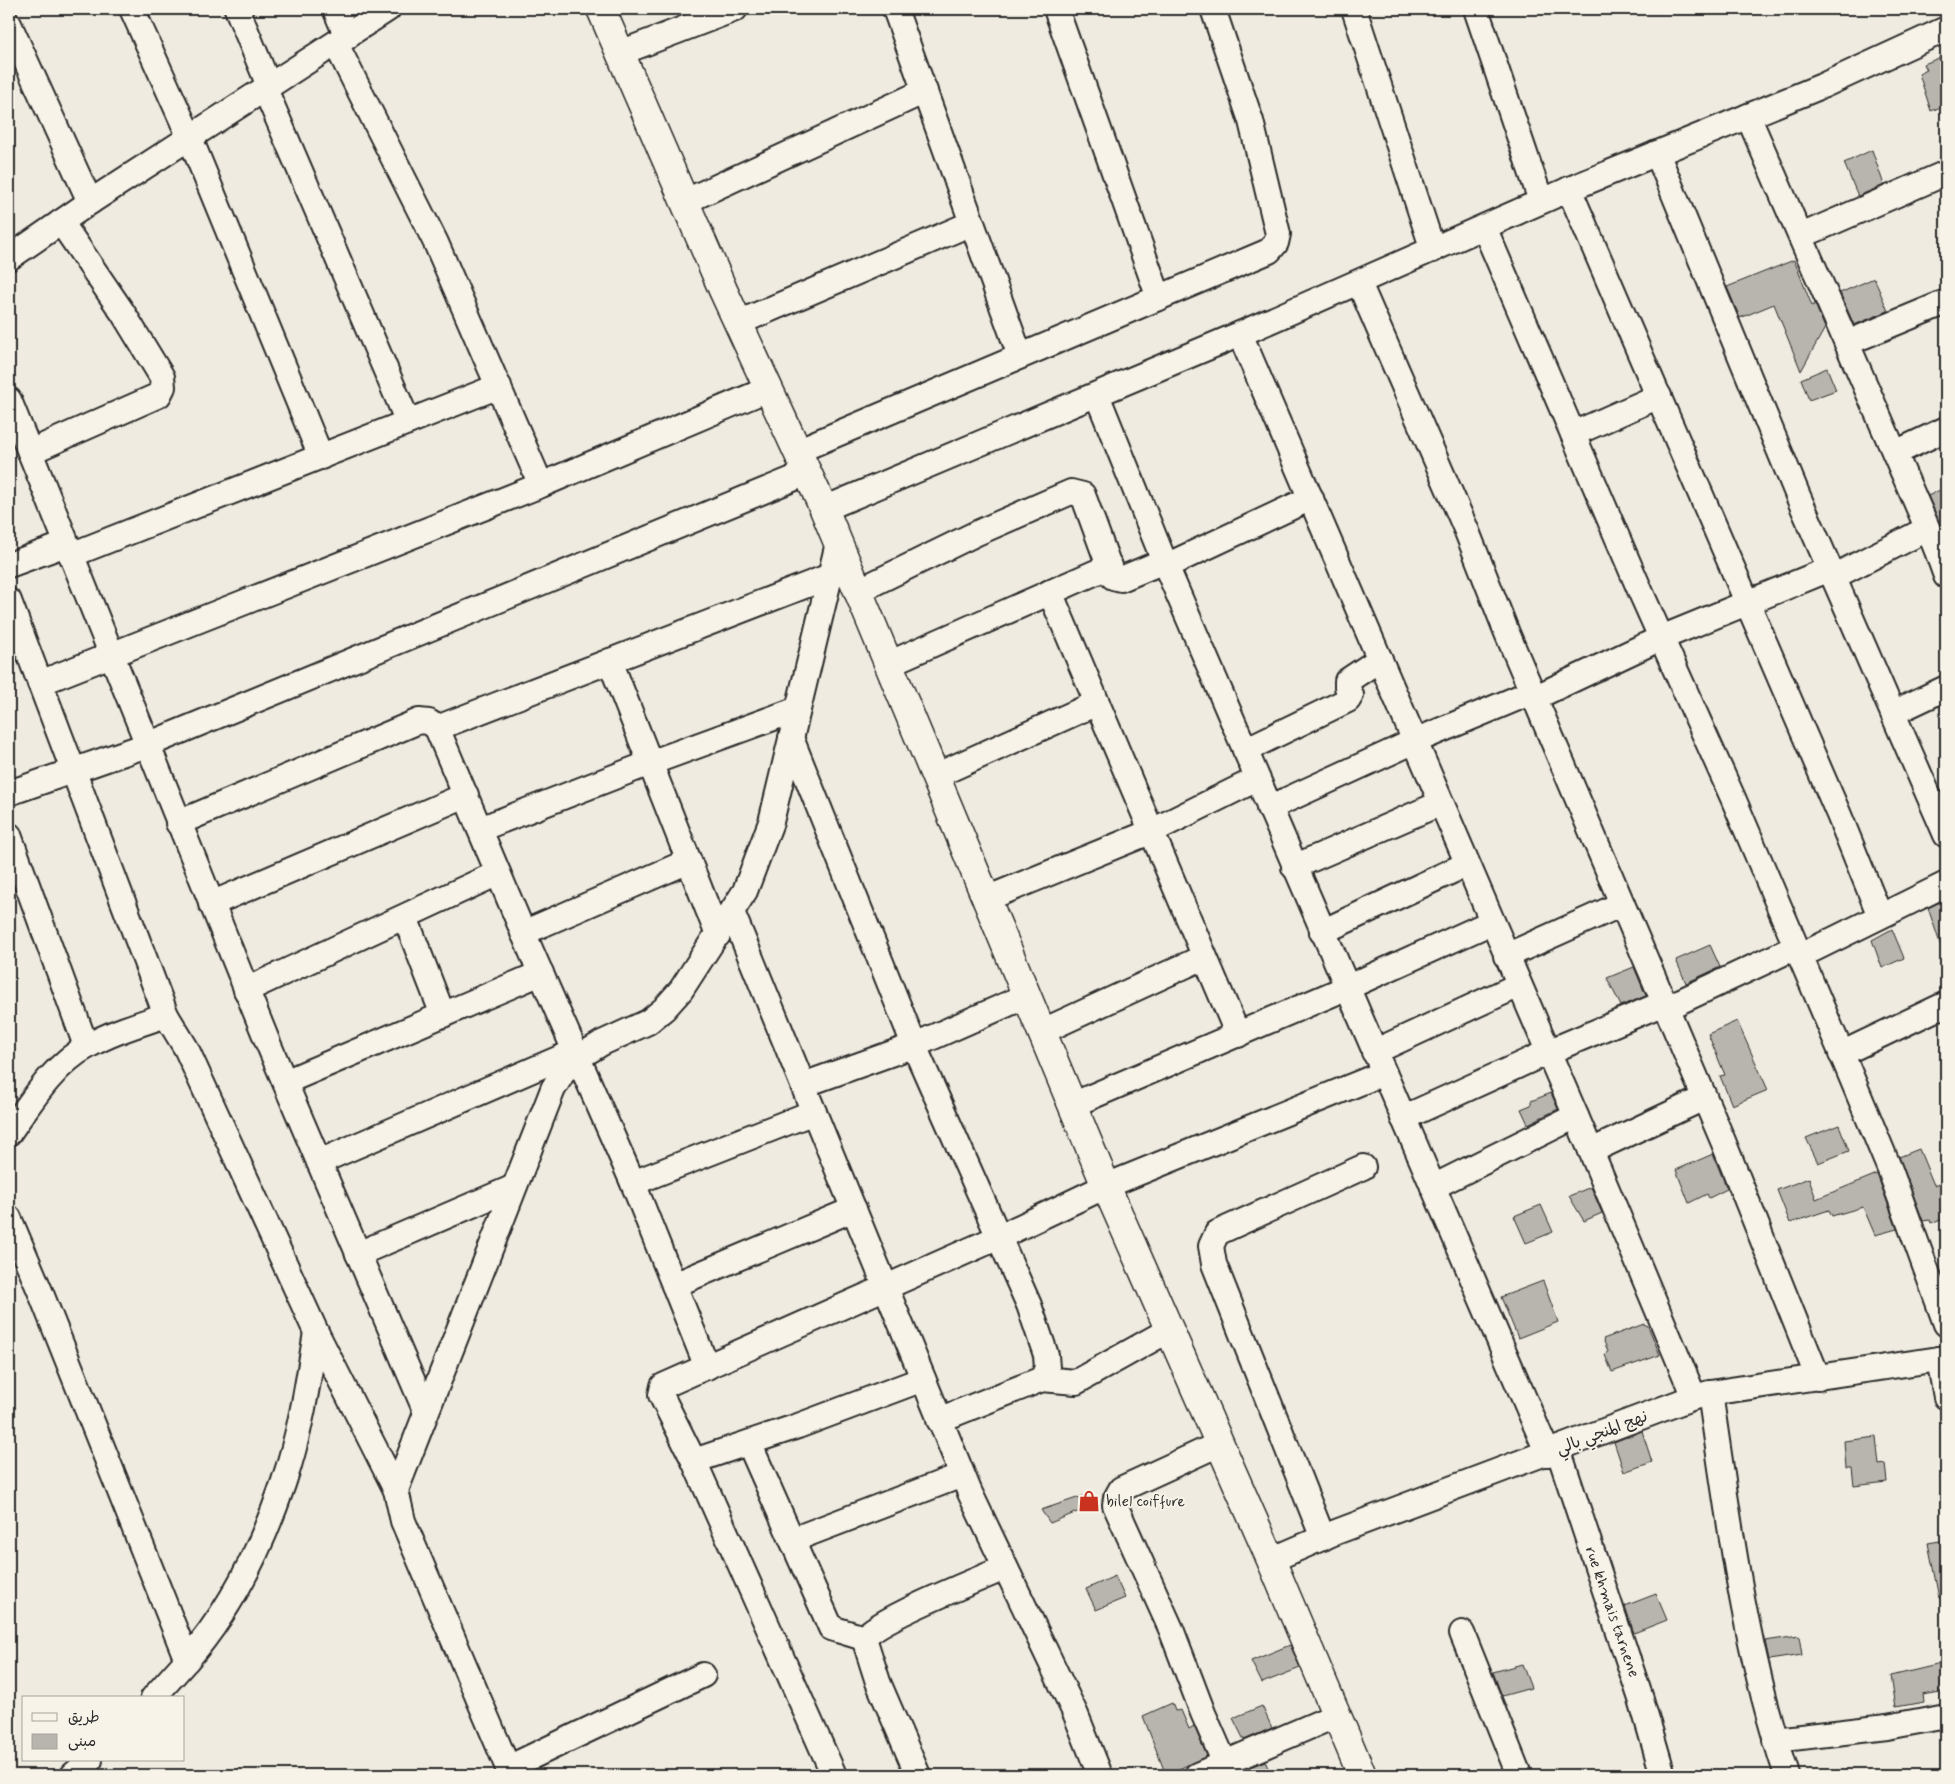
<svg xmlns="http://www.w3.org/2000/svg" width="1955" height="1784" viewBox="0 0 1955 1784" font-family="Mynerve,'Playpen Sans Arabic',sans-serif">
	<style>
		.building { fill: #b8b5ae; stroke: #2b2b2b }
		.lines { fill: none; stroke-linecap: round; stroke-linejoin: round }
		.street-casing { stroke: #2b2b2b; stroke-width: 28 }
		.secondary-casing { stroke: #2b2b2b; stroke-width: 31 }
		.street { stroke: #f7f3e8; stroke-width: 24 }
		.secondary { stroke: #f7f3e8; stroke-width: 28 }
		.labels { text-anchor: middle; dominant-baseline: central; stroke-width: 4; stroke-linejoin: round; paint-order: stroke }
		.street-label { font-size: 16px; fill: #2b2b2b; stroke: #f7f3e8 }
		.poi-label { font-size: 16px; fill: #2b2b2b; stroke: #f7f3e8; text-anchor: start }
	</style>
	<rect width="100%" height="100%" fill="#efebe0"/>
	<filter id="ink" filterUnits="userSpaceOnUse"><feTurbulence type="fractalNoise" baseFrequency=".02" numOctaves="2"/><feDisplacementMap in="SourceGraphic" scale="10" xChannelSelector="R" yChannelSelector="G"/><feConvolveMatrix kernelMatrix="1 2 1 2 8 2 1 2 1" color-interpolation-filters="sRGB"/></filter>
	<g filter="url(#ink)">
		<g class="building">
			<polygon points="1946,55 1946,105 1931,111 1919,74 1927,70 1924,64"/>
			<polygon points="1872,150 1884,185 1858,196 1844,163"/>
			<polygon points="1794,260 1812,306 1815,304 1825,328 1801,371 1774,304 1740,318 1727,287"/>
			<polygon points="1874,278 1888,311 1854,325 1840,293"/>
			<polygon points="1827,368 1836,390 1809,400 1801,379"/>
			<polygon points="1946,487 1946,529 1943,530 1928,496"/>
			<polygon points="1946,899 1946,954 1944,955 1928,908"/>
			<polygon points="1892,929 1904,958 1882,968 1872,940"/>
			<polygon points="1710,945 1720,967 1686,983 1676,960"/>
			<polygon points="1634,967 1646,996 1621,1006 1607,978"/>
			<polygon points="1737,1021 1768,1090 1732,1105 1720,1076 1725,1075 1708,1034"/>
			<polygon points="1551,1093 1558,1109 1528,1124 1521,1109 1531,1105 1531,1101"/>
			<polygon points="1839,1125 1849,1151 1818,1163 1806,1138"/>
			<polygon points="1919,1149 1934,1185 1946,1180 1946,1217 1931,1223 1930,1220 1923,1221 1899,1157"/>
			<polygon points="1713,1154 1727,1189 1709,1198 1707,1194 1689,1203 1676,1170"/>
			<polygon points="1877,1174 1897,1229 1875,1235 1863,1207 1832,1216 1829,1210 1790,1223 1777,1190 1809,1178 1816,1199"/>
			<polygon points="1591,1187 1602,1213 1584,1221 1569,1196"/>
			<polygon points="1541,1205 1553,1232 1526,1243 1514,1216"/>
			<polygon points="1543,1281 1558,1322 1518,1338 1501,1297"/>
			<polygon points="1644,1324 1648,1326 1660,1355 1612,1372 1605,1355 1608,1351 1603,1339"/>
			<polygon points="1642,1431 1652,1462 1624,1472 1614,1442"/>
			<polygon points="1876,1437 1879,1465 1885,1464 1887,1482 1854,1486 1852,1468 1846,1468 1844,1441"/>
			<polygon points="1086,1495 1090,1507 1050,1523 1041,1510"/>
			<polygon points="1946,1540 1946,1597 1939,1598 1928,1543"/>
			<polygon points="1115,1576 1125,1598 1096,1610 1086,1589"/>
			<polygon points="1656,1594 1667,1620 1634,1633 1625,1606"/>
			<polygon points="1799,1636 1802,1655 1769,1660 1765,1641"/>
			<polygon points="1290,1645 1300,1668 1262,1683 1251,1661"/>
			<polygon points="1945,1663 1946,1691 1923,1695 1924,1702 1896,1707 1891,1676"/>
			<polygon points="1522,1664 1531,1688 1502,1696 1493,1672"/>
			<polygon points="1172,1703 1175,1711 1181,1710 1189,1729 1194,1726 1207,1756 1166,1775 1143,1716"/>
			<polygon points="1262,1706 1272,1728 1244,1740 1233,1718"/>
			<polygon points="1265,1761 1271,1775 1244,1775 1243,1770"/>
		</g>
		<g class="lines">
			<g class="street-casing">
				<g id="street">
					<polyline points="132,9 190,138 321,457"/>
					<polyline points="237,9 269,86"/>
					<polyline points="335,9 347,37"/>
					<polyline points="895,9 1020,356"/>
					<polyline points="1056,9 1159,298"/>
					<polyline points="1354,9 1433,250"/>
					<polyline points="1476,9 1541,201"/>
					<polyline points="9,24 90,202"/>
					<polyline points="336,44 436,243 541,485"/>
					<polyline points="620,53 735,9"/>
					<polyline points="265,89 408,422"/>
					<polyline points="1748,116 1936,548"/>
					<polyline points="1657,153 1798,496 1946,835"/>
					<polyline points="1569,189 1839,815 1880,916"/>
					<polyline points="684,202 925,91"/>
					<polyline points="1484,227 1642,595 1733,798 1846,1064 1890,1170 1946,1324"/>
					<polyline points="1801,236 1946,173"/>
					<polyline points="9,258 90,202 388,9"/>
					<polyline points="1359,283 1466,529 1507,633 1723,1141 1818,1378"/>
					<polyline points="738,323 972,223"/>
					<polyline points="1240,334 1591,1151 1694,1397"/>
					<polyline points="1847,343 1946,302"/>
					<polyline points="1097,395 1164,561 1548,1454"/>
					<polyline points="9,400 268,1043 426,1412"/>
					<polyline points="1573,434 1659,396"/>
					<polyline points="797,451 1269,251 1276,243 1278,234 1251,121 1213,9"/>
					<polyline points="30,452 159,395 163,387 162,377 123,313 61,222"/>
					<polyline points="1895,453 1946,429"/>
					<polyline points="824,509 1240,334 1572,188 1822,86 1946,29"/>
					<polyline points="1946,543 1936,548 1946,576"/>
					<polyline points="71,555 499,386"/>
					<polyline points="9,565 66,544"/>
					<polyline points="1166,566 1311,498"/>
					<polyline points="1833,577 1927,529"/>
					<polyline points="858,591 977,533 1071,492 1083,495 1113,577 1121,579 1164,561"/>
					<polyline points="1050,592 1238,1035"/>
					<polyline points="9,601 166,1015"/>
					<polyline points="610,661 718,935"/>
					<polyline points="888,664 1110,566"/>
					<polyline points="40,683 541,485 768,389"/>
					<polyline points="1534,698 1661,638 1830,569"/>
					<polyline points="1893,713 1946,688"/>
					<polyline points="437,728 830,576"/>
					<polyline points="791,738 919,1057 1029,1305 1046,1355 1047,1368 1042,1379 939,1420"/>
					<polyline points="1245,750 1348,700 1351,695 1347,687 1347,681 1380,659"/>
					<polyline points="935,776 1097,703"/>
					<polyline points="9,793 147,745 807,473"/>
					<polyline points="1269,808 1415,741 1532,692"/>
					<polyline points="178,823 419,721 429,722 437,728 531,951 633,1183 707,1367"/>
					<polyline points="480,829 650,763 798,709"/>
					<polyline points="9,835 86,1046"/>
					<polyline points="1294,867 1441,803"/>
					<polyline points="986,899 1150,832 1257,779"/>
					<polyline points="211,904 466,795"/>
					<polyline points="732,912 970,1493 1076,1715 1100,1775"/>
					<polyline points="405,917 443,1015"/>
					<polyline points="1322,932 1467,864"/>
					<polyline points="523,933 689,861"/>
					<polyline points="1506,956 1622,904"/>
					<polyline points="1800,956 1946,884"/>
					<polyline points="246,990 498,873"/>
					<polyline points="1666,1008 1796,947"/>
					<polyline points="1041,1032 1204,957"/>
					<polyline points="1374,1052 1519,985"/>
					<polyline points="1841,1054 1946,1004"/>
					<polyline points="285,1082 541,973"/>
					<polyline points="803,1085 915,1045 1026,996"/>
					<polyline points="1072,1105 1346,988 1492,922"/>
					<polyline points="1403,1118 1548,1052 1664,1003"/>
					<path d="M9,1133C30,1103 54,1064 88,1046C112,1032 140,1024 166,1015L186,1048L316,1332L396,1490"/>
					<polyline points="1591,1151 1704,1098"/>
					<polyline points="319,1162 576,1051"/>
					<polyline points="633,1183 814,1112"/>
					<polyline points="1433,1187 1576,1116"/>
					<path d="M9,1218L40,1291L187,1660C230,1611 262,1546 283,1484C300,1435 308,1383 316,1332"/>
					<polyline points="358,1254 514,1187"/>
					<polyline points="674,1285 854,1209"/>
					<polyline points="1939,1359 1946,1397"/>
					<polyline points="1042,1379 1076,1382 1169,1330"/>
					<path d="M1710,1393C1729,1521 1745,1652 1787,1775"/>
					<polyline points="749,1443 831,1628 864,1638"/>
					<polyline points="1219,1444 1121,1489 1116,1498 1115,1505 1171,1629 1203,1713 1230,1775"/>
					<polyline points="1558,1449 1641,1699 1663,1775"/>
					<polyline points="694,1461 798,1426 923,1379"/>
					<polyline points="1323,1538 1214,1264 1211,1246 1217,1233 1363,1167"/>
					<polyline points="792,1540 962,1475"/>
					<polyline points="1271,1560 1336,1532 1694,1397 1710,1393 1946,1358"/>
					<polyline points="1462,1633 1519,1775"/>
					<polyline points="153,1698 187,1660"/>
					<polyline points="1775,1740 1887,1727 1946,1716"/>
					<polyline points="508,1768 703,1675"/>
					<polyline points="73,1775 90,1760"/>
					<polyline points="511,1775 403,1521 396,1490 553,1089 565,1069 579,1057 602,1043 648,1022 664,1009 681,990 745,891 771,822 838,543"/>
					<polyline points="834,1775 694,1461 661,1395 663,1386 999,1237 1106,1186 1384,1073"/>
					<path d="M918,1775L878,1682L864,1638C876,1620 979,1579 1005,1568"/>
					<polyline points="1197,1775 1337,1715"/>
				</g>
			</g>
			<g class="secondary-casing">
				<polyline id="secondary" points="601,9 723,290 824,509 1106,1186 1271,1560 1362,1775"/>
			</g>
			<use href="#street" class="street"/>
			<use href="#secondary" class="secondary"/>
		</g>
	</g>
	<defs>
		<g id="shop-bare" transform="scale(1.725)"><path d="M-5-2.5h2.3a2.7 3.5 0 0 1 5.4 0H5L5.5 6h-11ZM-1.5-2.5h3a1.5 2.3 0 0 0-3 0Z" fill="#c8321e" stroke="#f7f3e8" stroke-width="2.5" paint-order="stroke"/></g>
	</defs>
	<g fill-rule="evenodd">
		<use href="#shop-bare" x="1089" y="1501"/>
	</g>
	<g class="labels">
		<g class="street-label">
			<text transform="translate(1602 1433) rotate(-21)">نهج المنجي بالي</text>
			<text transform="translate(1612 1612) rotate(71)">rue khmais tarnene</text>
		</g>
		<g class="poi-label">
			<text x="1106" y="1501">bilel coiffure</text>
		</g>
	</g>
	<rect width="1955" height="1784" fill="none" stroke="#f7f3e8" stroke-width="30"/>
	<rect x="15" y="15" width="1925" height="1754" fill="none" stroke="#2b2b2b" stroke-width="2" filter="url(#ink)"/>
	<rect x="22" y="1696" width="162" height="65" fill="#f7f3e8" stroke="#a5a39c"/>
	<rect x="32" y="1713" width="25" height="8" fill="#f7f3e8" stroke="#a5a39c"/>
	<text x="68" y="1722" font-size="15" fill="#2b2b2b">طريق</text>
	<rect x="32" y="1734" width="25" height="15" fill="#b8b5ae" stroke="#a5a39c"/>
	<text x="68" y="1746" font-size="15" fill="#2b2b2b">مبنى</text>
</svg>
